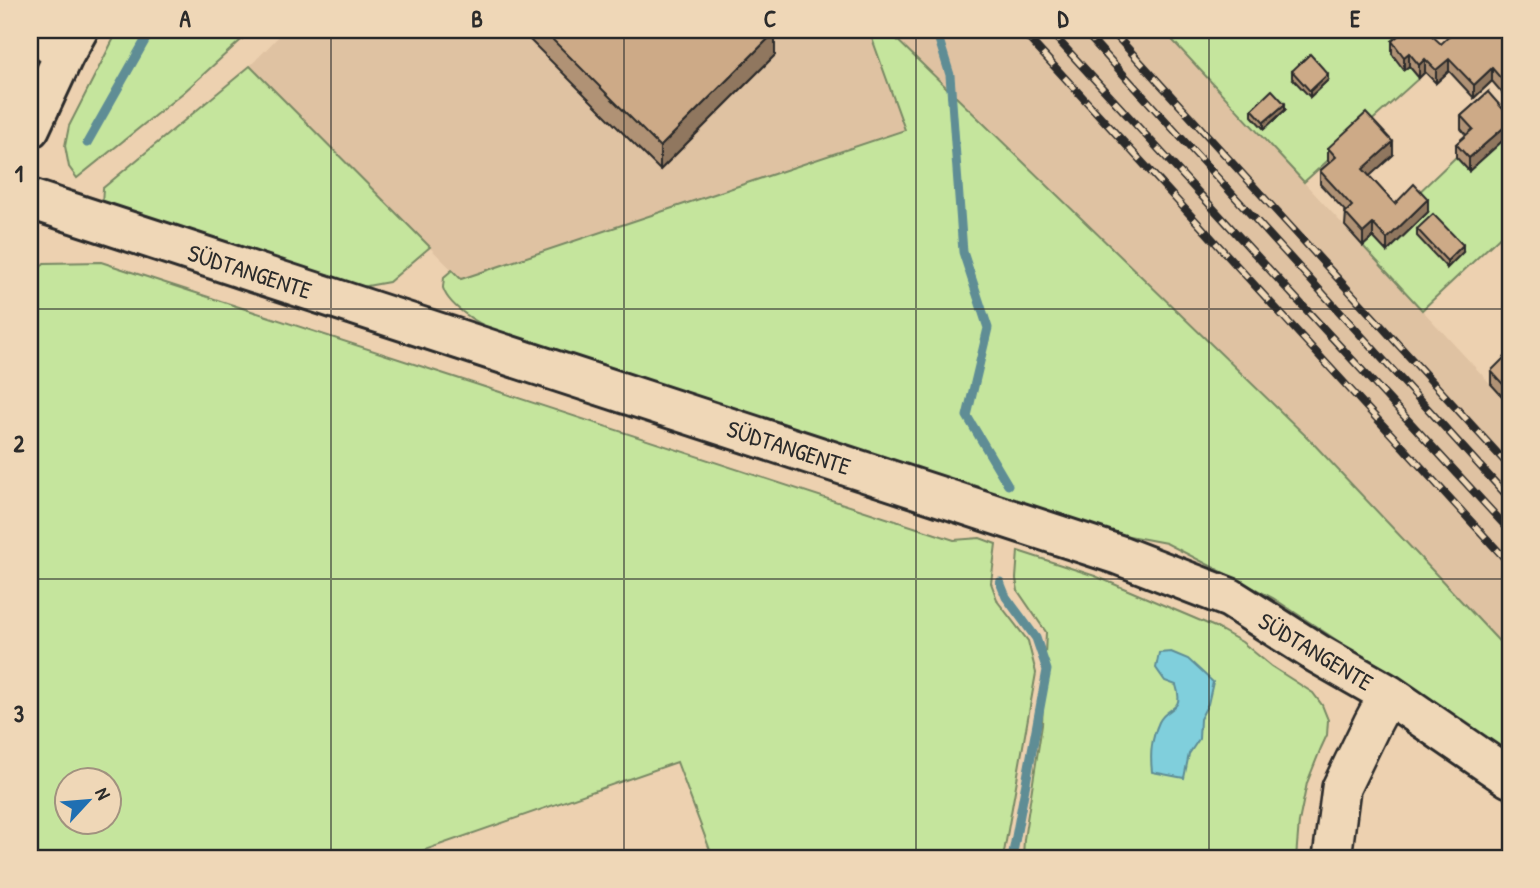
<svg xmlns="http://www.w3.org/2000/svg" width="1540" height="888" viewBox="0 0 1540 888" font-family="'Patrick Hand',sans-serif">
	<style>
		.built { fill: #dfc2a2 }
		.green { fill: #c5e59d; stroke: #788864; stroke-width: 2; fill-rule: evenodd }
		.water { fill: #80cfdc; stroke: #5e8d95; stroke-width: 2 }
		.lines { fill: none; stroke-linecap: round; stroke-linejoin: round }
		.stream { stroke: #5e8d95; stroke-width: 9 }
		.minor-casing { stroke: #2b2b2b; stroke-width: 42 }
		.tertiary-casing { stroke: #2b2b2b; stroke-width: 44 }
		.minor { stroke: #efd7b7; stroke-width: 37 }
		.tertiary { stroke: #efd7b7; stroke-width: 38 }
		.rail-casing { stroke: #2b2b2b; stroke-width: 8 }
		.rail { stroke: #efd7b7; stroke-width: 5; stroke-dasharray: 16; stroke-linecap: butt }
		.wall { fill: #b09274; stroke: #2b2b2b; stroke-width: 2 }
		.shaded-wall { fill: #90775e; stroke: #2b2b2b; stroke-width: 2 }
		.building { fill: #cdaa87; stroke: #2b2b2b; stroke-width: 2 }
		.grid { fill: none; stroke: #2b2b2b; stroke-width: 2; stroke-opacity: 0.55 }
		.labels { text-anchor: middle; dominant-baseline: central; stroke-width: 7; stroke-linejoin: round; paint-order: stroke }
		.street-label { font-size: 24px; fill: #2b2b2b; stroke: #efd7b7 }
		.neatline { fill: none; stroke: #2b2b2b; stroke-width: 2.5 }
		.grid-label { font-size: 23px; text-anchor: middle; font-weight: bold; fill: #2b2b2b }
	</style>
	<rect width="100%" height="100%" fill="#edd1b0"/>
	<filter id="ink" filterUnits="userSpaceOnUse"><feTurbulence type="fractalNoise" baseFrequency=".0143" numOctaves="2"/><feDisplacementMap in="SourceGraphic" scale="14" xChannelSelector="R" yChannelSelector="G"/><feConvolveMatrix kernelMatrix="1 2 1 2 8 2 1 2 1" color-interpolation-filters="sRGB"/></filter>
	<g filter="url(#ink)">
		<g class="built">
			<polygon points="285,30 869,30 905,129 461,279 250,66"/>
			<polygon points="887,30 1163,30 1510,405 1510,653 1310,440"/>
		</g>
		<g class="green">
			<polygon points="118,30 252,30 184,92 77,178 69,167 65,146 69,126"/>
			<path d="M869,30H887L1310,440L1510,653V761L1341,643L1273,598L1166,543L1087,528L524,346C501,334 451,314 443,288C443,286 444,279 444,277L452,270L461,279L905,130Z"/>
			<polygon points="1163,30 1412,30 1392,54 1404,69 1409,66 1419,78 1304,182"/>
			<polygon points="250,66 430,247 389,282 356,288 102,205 103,188"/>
			<polygon points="1508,136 1510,138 1510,227 1422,310 1363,246 1373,237 1388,252 1414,197 1456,157 1469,171"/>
			<path d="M101,262L954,540L980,538L996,544L991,583L998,602L1028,641L1036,673L1003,858H713L677,762L402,858H30V281L44,263ZM66,780H108V822H66Z"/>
			<polygon points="1018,551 1095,576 1215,627 1242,642 1271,666 1313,693 1322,705 1328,720 1327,735 1321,748 1307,783 1299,822 1296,858 1023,858 1024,839 1042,725 1046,632 1018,591 1016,579"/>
		</g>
		<path class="water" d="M1171,652L1188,659L1213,682L1208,704L1200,719L1199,739L1189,754L1184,778L1152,772C1150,754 1151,740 1159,722C1167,705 1185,713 1176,685L1165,681L1156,668L1159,653Z"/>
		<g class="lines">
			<g class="stream">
				<polyline points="936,30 950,75 963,252 988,328 967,416 1008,485"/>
				<polyline points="87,143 151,30"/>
				<polyline points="1000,582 1006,597 1036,638 1047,670 1012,858"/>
			</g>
			<g class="minor-casing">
				<g id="minor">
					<polyline points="31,30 64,55"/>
					<polyline points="1332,858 1341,788 1372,724 1388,694"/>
				</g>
			</g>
			<g class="tertiary-casing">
				<g id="tertiary">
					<polyline points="30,128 64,55 78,30"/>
					<polyline points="30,199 1119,555 1230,598 1318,654 1388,694 1510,778"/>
				</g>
			</g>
			<use href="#minor" class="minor"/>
			<use href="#tertiary" class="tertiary"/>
			<g class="rail-casing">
				<g id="rail">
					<polyline points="1021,30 1510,564"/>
					<polyline points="1049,30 1510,531"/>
					<polyline points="1083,30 1510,499"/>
					<polyline points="1111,30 1510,467"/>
				</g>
			</g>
			<use href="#rail" class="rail"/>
		</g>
		<g class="wall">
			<polygon points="520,30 773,30 775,55 660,170"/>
			<polygon points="1426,35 1441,44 1510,35 1510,102 1492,81 1474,98 1449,71 1436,83 1425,72 1419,78 1409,66 1404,70 1392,54 1392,41"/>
			<polygon points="1292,71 1328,80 1310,97 1292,78"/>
			<polygon points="1488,92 1469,171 1456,157 1456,144 1466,135 1461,129 1461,116"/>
			<polygon points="1252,109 1285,110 1264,129 1252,116"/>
			<polygon points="1328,148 1393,155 1369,176 1395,204 1428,212 1387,252 1373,237 1363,246 1345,226 1346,212 1320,184 1320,171 1330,162 1328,161"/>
			<polygon points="1417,229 1463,252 1447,268 1417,236"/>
			<polygon points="1510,358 1510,405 1491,384 1491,371"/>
		</g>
		<g class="shaded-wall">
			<polygon points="775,32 775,55 660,170 660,147"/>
			<polygon points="1409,53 1409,66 1404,70 1404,57"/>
			<polygon points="1425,59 1425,72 1419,78 1419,65"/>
			<polygon points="1449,59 1449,71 1436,83 1436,70"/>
			<polygon points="1492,68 1492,81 1474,98 1474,85"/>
			<polygon points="1328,74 1328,80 1310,97 1310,91"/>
			<polygon points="1285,104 1285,110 1264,129 1264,122"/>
			<polygon points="1510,122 1510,134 1469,171 1469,158"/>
			<polygon points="1393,142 1393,155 1363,182 1363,169"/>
			<polygon points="1428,199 1428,212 1387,252 1387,239"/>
			<polygon points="1373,224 1373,237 1363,246 1363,233"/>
			<polygon points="1463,245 1463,252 1447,268 1447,261"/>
		</g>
		<g class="building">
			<polygon points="543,30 773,30 775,32 660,147"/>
			<polygon points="1405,30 1422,30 1426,35 1429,33 1441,44 1456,30 1505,30 1510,35 1510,89 1492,68 1474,85 1449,59 1436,70 1425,59 1419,65 1409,53 1404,57 1392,41"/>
			<polygon points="1310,54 1328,74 1310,91 1292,71"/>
			<polygon points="1272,90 1285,104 1264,122 1252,109"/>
			<polygon points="1488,92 1510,117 1510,122 1469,158 1456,144 1473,129 1461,116"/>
			<polygon points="1366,113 1393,142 1363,169 1395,204 1414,184 1428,199 1387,239 1373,224 1363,233 1345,213 1352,206 1320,171 1336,157 1328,148"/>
			<polygon points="1433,214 1463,245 1447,261 1417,229"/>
			<polygon points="1507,355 1510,358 1510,392 1491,371"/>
		</g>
	</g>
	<path class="grid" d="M331,30V858M624,30V858M916,30V858M1209,30V858M30,309H1510M30,579H1510"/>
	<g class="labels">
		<g class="street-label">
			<text transform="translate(250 271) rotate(18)">SÜDTANGENTE</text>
			<text transform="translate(789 447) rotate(18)">SÜDTANGENTE</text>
			<text transform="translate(1316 651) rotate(31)">SÜDTANGENTE</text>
		</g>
	</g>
	<rect width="1540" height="888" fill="none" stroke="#efd7b7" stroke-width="77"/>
	<g transform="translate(88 801) rotate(64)"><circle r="33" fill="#efd7b7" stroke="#a1927f" stroke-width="2"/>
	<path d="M0-5L12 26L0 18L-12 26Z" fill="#1f6fb2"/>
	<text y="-10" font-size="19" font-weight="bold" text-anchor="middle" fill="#2b2b2b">N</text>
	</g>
	<rect x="38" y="38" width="1464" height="812" class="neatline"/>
	<g class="grid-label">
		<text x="185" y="27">A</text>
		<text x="477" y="27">B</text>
		<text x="770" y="27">C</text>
		<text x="1063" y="27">D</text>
		<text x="1355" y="27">E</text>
		<text x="19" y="182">1</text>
		<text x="19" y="452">2</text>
		<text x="19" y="722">3</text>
	</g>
</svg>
